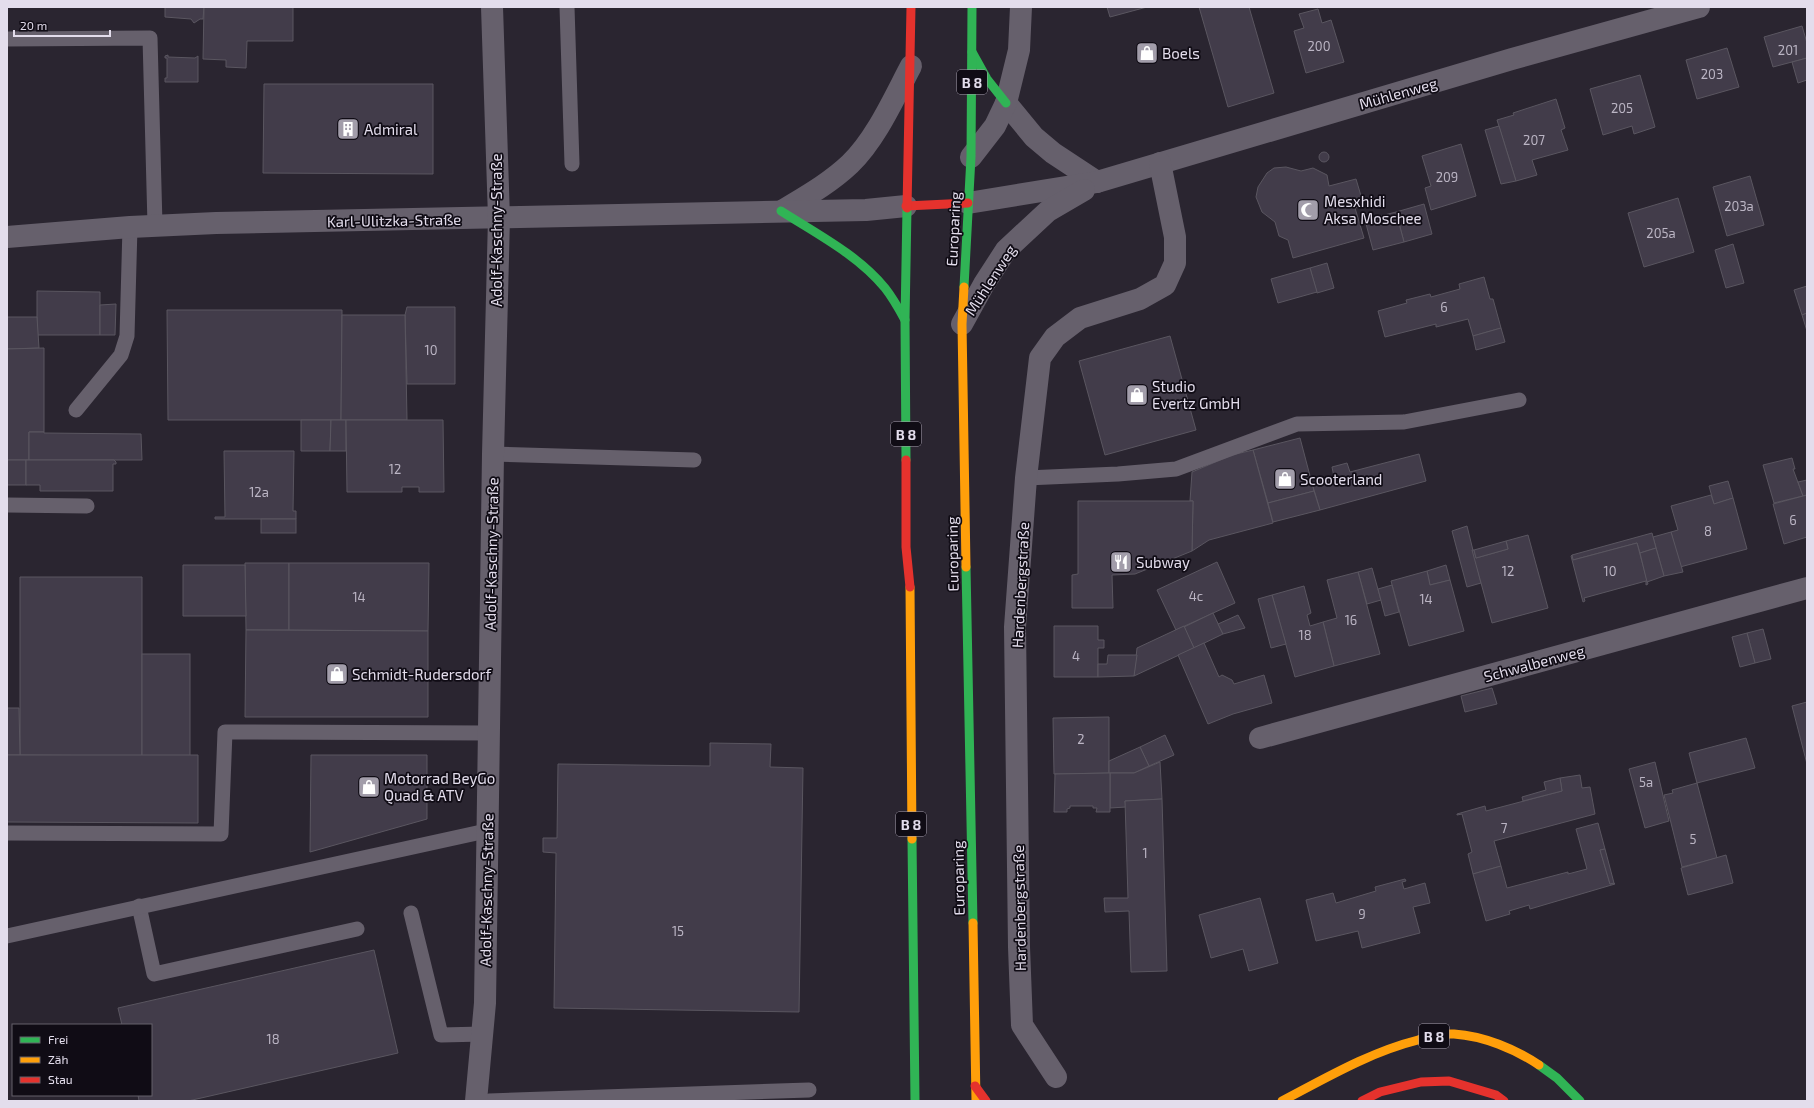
<svg xmlns="http://www.w3.org/2000/svg" width="1814" height="1108" viewBox="0 0 1814 1108" font-family="'Exo 2',sans-serif">
	<style>
		.building { fill: #423c4a; stroke: #5a5660 }
		.lines { fill: none; stroke-linecap: round; stroke-linejoin: round }
		.lane { stroke: #66606c; stroke-width: 15 }
		.street { stroke: #66606c; stroke-width: 22 }
		.fast { stroke: #30b455; stroke-width: 9 }
		.slow { stroke: #ff9f0a; stroke-width: 9 }
		.jam { stroke: #e5322d; stroke-width: 9 }
		.labels { text-anchor: middle; dominant-baseline: central; stroke-width: 3.5; stroke-linejoin: round; paint-order: stroke }
		.number-label { font-size: 13px; fill: #bbb5c4 }
		.shield { fill: #100c15; stroke: #a49eac; stroke-width: 1 }
		.shield-label { font-size: 14px; font-weight: bold; fill: #e3ddec }
		.poi-label { font-size: 15px; fill: #e3ddec; stroke: #100c15; text-anchor: start }
		.street-label { font-size: 15px; fill: #e3ddec; stroke: #100c15 }
	</style>
	<rect width="100%" height="100%" fill="#2a2530"/>
	<g class="building">
		<polygon points="158,7 204,7 203,19 200,19 194,23 191,19 165,17 165,7"/>
		<polygon points="204,7 293,7 293,41 247,41 246,68 226,67 226,60 203,59"/>
		<polygon points="1107,7 1147,7 1110,17"/>
		<polygon points="1199,7 1249,7 1274,93 1228,107"/>
		<polygon points="1318,9 1322,23 1331,20 1344,62 1306,73 1294,31 1304,28 1299,14"/>
		<polygon points="1802,26 1807,43 1807,58 1773,67 1764,37"/>
		<polygon points="1727,48 1739,87 1697,99 1686,60"/>
		<polygon points="168,55 168,57 195,58 198,56 198,82 165,82 165,78 167,78 167,58 165,58 165,56"/>
		<polygon points="1807,58 1807,80 1798,83 1792,62"/>
		<polygon points="1640,75 1655,127 1634,134 1632,126 1603,135 1590,89"/>
		<polygon points="264,84 433,84 433,174 263,173"/>
		<polygon points="1556,99 1565,128 1561,130 1568,150 1532,160 1537,175 1516,181 1497,120 1514,115 1513,113"/>
		<polygon points="1499,126 1516,181 1501,184 1485,130"/>
		<polygon points="1461,144 1476,196 1431,210 1425,188 1431,186 1422,156"/>
		<circle cx="1324" cy="157" r="5"/>
		<polygon points="1286,167 1301,171 1313,168 1327,175 1329,186 1356,179 1364,206 1355,208 1364,238 1293,258 1288,240 1279,236 1275,222 1262,212 1256,197 1258,187 1267,173 1274,168"/>
		<polygon points="1750,176 1764,225 1727,236 1713,187"/>
		<polygon points="1678,198 1694,252 1644,267 1628,213"/>
		<polygon points="1424,204 1432,234 1404,242 1396,212"/>
		<polygon points="1396,212 1404,242 1373,250 1365,220"/>
		<polygon points="1733,244 1744,283 1726,288 1715,250"/>
		<polygon points="1327,263 1334,288 1317,293 1310,268"/>
		<polygon points="1310,268 1317,292 1278,303 1271,279"/>
		<polygon points="1484,277 1490,299 1493,299 1501,328 1473,336 1468,319 1436,327 1436,324 1385,337 1378,311 1407,303 1406,300 1430,294 1431,297 1460,289 1459,284"/>
		<polygon points="1807,286 1807,313 1802,315 1794,290"/>
		<polygon points="37,291 100,292 100,335 37,335"/>
		<polygon points="116,304 115,335 100,335 100,305"/>
		<polygon points="407,307 455,307 455,384 407,384 405,315"/>
		<polygon points="167,310 342,310 341,420 168,420"/>
		<polygon points="1807,313 1807,331 1802,315"/>
		<polygon points="342,315 405,315 407,420 341,420"/>
		<polygon points="7,317 37,317 39,348 7,349"/>
		<polygon points="1501,328 1505,342 1476,350 1473,336"/>
		<polygon points="1170,336 1196,430 1105,455 1079,361"/>
		<polygon points="44,348 44,432 29,432 29,460 7,460 7,349"/>
		<polygon points="301,420 331,420 330,451 301,451"/>
		<polygon points="331,420 346,420 346,451 330,451"/>
		<polygon points="346,420 443,420 444,492 419,492 419,487 402,487 402,492 347,492"/>
		<polygon points="29,432 44,432 44,433 141,434 142,460 29,460"/>
		<polygon points="1300,438 1314,491 1268,503 1253,450"/>
		<polygon points="1253,450 1273,523 1209,540 1192,551 1193,501 1190,501 1192,472 1232,455"/>
		<polygon points="224,451 294,451 293,511 296,511 296,519 215,519 215,517 225,517"/>
		<polygon points="1419,454 1426,481 1320,510 1312,483 1334,477 1332,467 1347,463 1350,472"/>
		<polygon points="1792,458 1795,469 1793,469 1803,496 1774,503 1763,465"/>
		<rect x="7" y="460" width="19" height="25"/>
		<polygon points="26,460 114,460 116,462 116,464 113,464 113,491 40,491 40,485 26,485"/>
		<polygon points="1807,480 1807,495 1803,496 1798,482"/>
		<polygon points="1728,481 1733,498 1714,504 1709,486"/>
		<polygon points="1314,491 1320,510 1273,522 1268,503"/>
		<polygon points="1711,495 1714,504 1733,498 1747,549 1680,567 1671,532 1678,530 1671,506"/>
		<polygon points="1807,495 1807,537 1784,544 1773,504"/>
		<polygon points="1078,501 1193,501 1192,551 1135,574 1112,575 1113,608 1072,608 1072,575 1078,574"/>
		<rect x="261" y="519" width="35" height="14"/>
		<polygon points="1467,526 1481,583 1467,587 1452,531"/>
		<polygon points="1671,532 1683,572 1664,576 1653,537"/>
		<polygon points="1652,533 1656,548 1640,553 1637,543 1573,560 1572,555"/>
		<polygon points="1528,535 1548,608 1492,623 1472,550 1474,550 1476,558 1508,549 1506,541"/>
		<polygon points="1506,541 1508,549 1476,558 1474,550"/>
		<polygon points="1637,543 1648,584 1646,585 1646,581 1584,598 1585,601 1583,602 1571,556 1572,555 1573,560"/>
		<polygon points="1656,548 1664,576 1647,582 1640,553"/>
		<polygon points="1217,562 1235,603 1176,630 1157,590"/>
		<polygon points="245,563 289,563 289,630 246,630"/>
		<polygon points="289,563 429,563 428,631 289,630"/>
		<polygon points="183,565 245,565 246,616 183,616"/>
		<polygon points="1446,565 1450,580 1430,585 1427,571"/>
		<polygon points="1372,568 1381,600 1367,604 1358,572"/>
		<polygon points="1427,571 1430,585 1450,580 1464,631 1409,646 1391,581"/>
		<polygon points="1358,572 1380,654 1334,666 1323,622 1337,618 1327,580"/>
		<polygon points="20,577 142,577 142,756 20,755"/>
		<polygon points="1392,585 1399,612 1385,616 1378,589"/>
		<polygon points="1304,586 1311,613 1307,615 1310,626 1323,622 1334,666 1295,677 1272,595"/>
		<polygon points="1272,595 1286,644 1271,648 1258,599"/>
		<polygon points="1213,613 1223,634 1194,648 1184,627"/>
		<polygon points="1238,615 1245,628 1223,634 1218,624"/>
		<polygon points="1054,626 1098,626 1098,640 1104,640 1104,648 1098,648 1098,677 1054,677"/>
		<polygon points="1184,626 1194,648 1134,676 1137,648"/>
		<polygon points="1763,629 1771,659 1755,663 1747,633"/>
		<polygon points="246,630 428,631 428,717 245,717"/>
		<polygon points="1747,633 1755,663 1740,667 1732,637"/>
		<polygon points="1204,643 1219,677 1222,675 1232,680 1234,684 1264,675 1272,703 1233,714 1208,724 1178,655"/>
		<rect x="142" y="654" width="48" height="102"/>
		<polygon points="1108,655 1137,655 1134,676 1098,677 1098,664 1107,664"/>
		<polygon points="1492,688 1497,704 1465,712 1461,696"/>
		<polygon points="1807,702 1807,764 1792,706"/>
		<polygon points="7,708 19,708 20,755 7,755"/>
		<polygon points="1109,717 1109,773 1054,774 1053,718"/>
		<polygon points="1165,735 1174,755 1149,766 1140,747"/>
		<polygon points="1746,738 1755,768 1697,783 1689,753"/>
		<polygon points="710,743 771,744 770,767 803,768 799,1012 554,1008 556,853 543,852 543,838 557,838 558,764 710,766"/>
		<polygon points="1140,747 1149,766 1134,773 1109,773 1109,761"/>
		<polygon points="7,755 198,755 198,823 7,822"/>
		<polygon points="311,755 427,755 427,819 310,852"/>
		<polygon points="1160,762 1162,799 1125,801 1126,807 1110,808 1110,773 1134,773"/>
		<polygon points="1655,762 1669,821 1645,828 1629,769"/>
		<polygon points="1110,773 1110,812 1096,812 1097,808 1093,808 1093,806 1070,806 1070,808 1067,809 1067,812 1054,812 1055,774"/>
		<polygon points="1580,775 1582,788 1590,787 1595,814 1494,841 1501,866 1473,874 1468,854 1472,852 1462,814 1457,815 1457,814 1485,806 1486,811 1562,791 1560,778"/>
		<polygon points="1560,778 1562,791 1523,801 1522,797 1546,790 1544,782"/>
		<polygon points="1697,783 1717,858 1682,867 1664,795 1673,793 1672,790"/>
		<polygon points="1162,799 1167,971 1131,972 1129,911 1105,912 1104,898 1128,898 1125,801"/>
		<polygon points="1598,823 1605,849 1600,850 1610,884 1614,883 1615,884 1530,909 1529,905 1509,911 1510,914 1486,921 1473,874 1501,866 1507,888 1568,872 1568,874 1587,869 1576,829"/>
		<polygon points="1605,849 1614,883 1610,884 1600,850"/>
		<polygon points="1726,855 1733,883 1688,895 1681,868"/>
		<polygon points="1405,879 1406,881 1402,882 1404,889 1425,883 1430,903 1413,907 1420,933 1362,948 1358,931 1316,941 1306,900 1333,893 1336,903 1376,891 1375,887"/>
		<polygon points="1260,898 1278,963 1249,971 1243,949 1211,958 1199,915"/>
		<polygon points="374,950 398,1053 188,1101 139,1101 138,1095 151,1095 151,1025 122,1025 118,1008"/>
	</g>
	<g class="lines">
		<g class="lane">
			<polyline points="567,7 572,164"/>
			<polyline points="7,39 150,38 155,225"/>
			<polyline points="76,410 121,355 127,336 130,227"/>
			<polyline points="493,454 694,460"/>
			<polyline points="1026,478 1118,474 1176,469 1297,424 1404,422 1519,400"/>
			<polyline points="7,505 87,506"/>
			<polyline points="7,833 221,834 225,732 488,733"/>
			<polyline points="139,906 154,974 357,929"/>
			<polyline points="411,913 441,1035 483,1034"/>
			<polyline points="7,936 486,831"/>
			<polyline points="489,1101 809,1090"/>
		</g>
		<g class="street">
			<polyline points="1006,103 1034,137 1053,153 1097,182"/>
			<polyline points="971,157 995,126 1006,103 1019,50 1021,7"/>
			<polyline points="968,203 1097,182 1512,59 1699,7"/>
			<path d="M782,211C805,197 830,183 850,164C876,139 894,98 911,66"/>
			<polyline points="7,237 130,227 216,223 866,210 906,206"/>
			<polyline points="962,324 984,284 1006,250 1048,211 1084,190"/>
			<polyline points="1260,738 1807,588"/>
			<polyline points="1056,1077 1022,1025 1019,947 1015,627 1026,478 1040,358 1055,337 1080,318 1140,299 1165,285 1175,263 1175,237 1160,163"/>
			<polyline points="476,1101 485,1003 493,454 499,218 492,7"/>
		</g>
		<g class="fast">
			<polyline points="972,52 987,79 1006,103"/>
			<path d="M781,211C817,234 858,255 885,288C893,298 899,309 905,320"/>
			<polyline points="964,287 971,157 972,7"/>
			<polyline points="906,460 905,320 907,208"/>
			<polyline points="966,567 973,923"/>
			<polyline points="912,839 915,1101"/>
			<polyline points="1539,1065 1557,1078 1580,1101"/>
		</g>
		<g class="slow">
			<polyline points="964,287 962,324 966,567"/>
			<polyline points="910,587 912,839"/>
			<polyline points="973,923 976,1101"/>
			<path d="M1282,1101C1326,1078 1370,1052 1418,1040C1429,1037 1442,1033 1454,1034C1484,1036 1515,1049 1539,1065"/>
		</g>
		<g class="jam">
			<polyline points="906,206 968,203"/>
			<polyline points="907,208 911,7"/>
			<polyline points="906,460 906,547 910,587"/>
			<polyline points="975,1086 986,1101"/>
			<polyline points="1362,1101 1380,1092 1421,1082 1449,1081 1496,1095 1504,1101"/>
		</g>
	</g>
	<defs>
		<g id="shop-square" transform="scale(1.15)"><rect x="-9" y="-9" width="18" height="18" rx="4" fill="#a29daa" stroke="#100c15"/><path d="M-5-2.5h2.3a2.7 3.5 0 0 1 5.4 0H5L5.5 6h-11ZM-1.5-2.5h3a1.5 2.3 0 0 0-3 0Z" fill="#fff"/></g>
		<g id="building-square" transform="scale(1.15)"><rect x="-9" y="-9" width="18" height="18" rx="4" fill="#a29daa" stroke="#100c15"/><path d="M-4-6H4V6H1V3H-1V6H-4ZM-2.5-4.3h1.7v1.8h-1.7ZM.8-4.3h1.7v1.8H.8ZM-2.5-1h1.7V.8h-1.7ZM.8-1h1.7V.8H.8Z" fill="#fff"/></g>
		<g id="mosque-square" transform="scale(1.15)"><rect x="-9" y="-9" width="18" height="18" rx="4" fill="#a29daa" stroke="#100c15"/><path d="M3.5-4.9A6 6 0 1 0 3.5 4.9A5 5 0 1 1 3.5-4.9Z" fill="#fff"/></g>
		<g id="restaurant-square" transform="scale(1.15)"><rect x="-9" y="-9" width="18" height="18" rx="4" fill="#a29daa" stroke="#100c15"/><path d="M-5-6h1v4h1v-4h1v4h1v-4h1v5L-1.5 .5V6h-2V.5L-5-1ZM5-6V6H3V1.5H1.5Q1.5-4 5-6Z" fill="#fff"/></g>
	</defs>
	<g fill-rule="evenodd">
		<use href="#shop-square" x="1147" y="53"/>
		<use href="#building-square" x="348" y="129"/>
		<use href="#mosque-square" x="1308" y="210"/>
		<use href="#shop-square" x="1137" y="395"/>
		<use href="#shop-square" x="1285" y="479"/>
		<use href="#restaurant-square" x="1121" y="562"/>
		<use href="#shop-square" x="337" y="674"/>
		<use href="#shop-square" x="369" y="787"/>
	</g>
	<g class="labels">
		<g class="number-label">
			<text x="1319" y="46">200</text>
			<text x="1788" y="50">201</text>
			<text x="1712" y="74">203</text>
			<text x="1622" y="108">205</text>
			<text x="1534" y="140">207</text>
			<text x="1447" y="177">209</text>
			<text x="1739" y="206">203a</text>
			<text x="1661" y="233">205a</text>
			<text x="1444" y="307">6</text>
			<text x="431" y="350">10</text>
			<text x="395" y="469">12</text>
			<text x="259" y="492">12a</text>
			<text x="1793" y="520">6</text>
			<text x="1708" y="531">8</text>
			<text x="1508" y="571">12</text>
			<text x="1610" y="571">10</text>
			<text x="1196" y="596">4c</text>
			<text x="359" y="597">14</text>
			<text x="1426" y="599">14</text>
			<text x="1351" y="620">16</text>
			<text x="1305" y="635">18</text>
			<text x="1076" y="656">4</text>
			<text x="1081" y="739">2</text>
			<text x="1646" y="782">5a</text>
			<text x="1504" y="828">7</text>
			<text x="1693" y="839">5</text>
			<text x="1145" y="853">1</text>
			<text x="1362" y="914">9</text>
			<text x="678" y="931">15</text>
			<text x="273" y="1039">18</text>
		</g>
		<g class="shield">
			<rect x="957" y="70" width="30" height="24" rx="3"/>
			<rect x="891" y="422" width="30" height="24" rx="3"/>
			<rect x="896" y="812" width="30" height="24" rx="3"/>
			<rect x="1419" y="1024" width="30" height="24" rx="3"/>
		</g>
		<g class="shield-label">
			<text x="972" y="82">B 8</text>
			<text x="906" y="434">B 8</text>
			<text x="911" y="824">B 8</text>
			<text x="1434" y="1036">B 8</text>
		</g>
		<g class="poi-label">
			<text x="1162" y="53">Boels</text>
			<text x="364" y="129">Admiral</text>
			<text x="1324" y="201">Mesxhidi<tspan x="1324" dy="17">Aksa Moschee</tspan></text>
			<text x="1152" y="386">Studio<tspan x="1152" dy="17">Evertz GmbH</tspan></text>
			<text x="1300" y="479">Scooterland</text>
			<text x="1136" y="562">Subway</text>
			<text x="352" y="674">Schmidt-Rudersdorf</text>
			<text x="384" y="778">Motorrad BeyGo<tspan x="384" dy="17">Quad &amp; ATV</tspan></text>
		</g>
		<g class="street-label">
			<text transform="translate(1398 93) rotate(-16)">Mühlenweg</text>
			<text transform="translate(394 220) rotate(-1)">Karl-Ulitzka-Straße</text>
			<text transform="translate(953 229) rotate(-87)">Europaring</text>
			<text transform="translate(496 230) rotate(-90)">Adolf-Kaschny-Straße</text>
			<text transform="translate(990 280) rotate(-57)">Mühlenweg</text>
			<text transform="translate(491 554) rotate(-89)">Adolf-Kaschny-Straße</text>
			<text transform="translate(952 554) rotate(-91)">Europaring</text>
			<text transform="translate(1020 585) rotate(-87)">Hardenbergstraße</text>
			<text transform="translate(1534 663) rotate(-15)">Schwalbenweg</text>
			<text transform="translate(958 878) rotate(-91)">Europaring</text>
			<text transform="translate(486 890) rotate(-89)">Adolf-Kaschny-Straße</text>
			<text transform="translate(1019 908) rotate(-91)">Hardenbergstraße</text>
		</g>
	</g>
	<rect width="1814" height="1108" fill="none" stroke="#e3ddec" stroke-width="16"/>
	<rect x="12" y="1024" width="140" height="72" fill="#100c15" stroke="#64606b"/>
	<rect x="20" y="1037" width="20" height="6" fill="#30b455" stroke="#64606b"/>
	<text x="48" y="1044" font-size="12" fill="#e3ddec">Frei</text>
	<rect x="20" y="1057" width="20" height="6" fill="#ff9f0a" stroke="#64606b"/>
	<text x="48" y="1064" font-size="12" fill="#e3ddec">Zäh</text>
	<rect x="20" y="1077" width="20" height="6" fill="#e5322d" stroke="#64606b"/>
	<text x="48" y="1084" font-size="12" fill="#e3ddec">Stau</text>
	<path d="M14 30v6h96v-6" fill="none" stroke="#e3ddec" stroke-width="2"/>
	<text x="20" y="30" font-size="12" fill="#e3ddec" stroke="#100c15" stroke-width="3" paint-order="stroke">20 m</text>
</svg>
